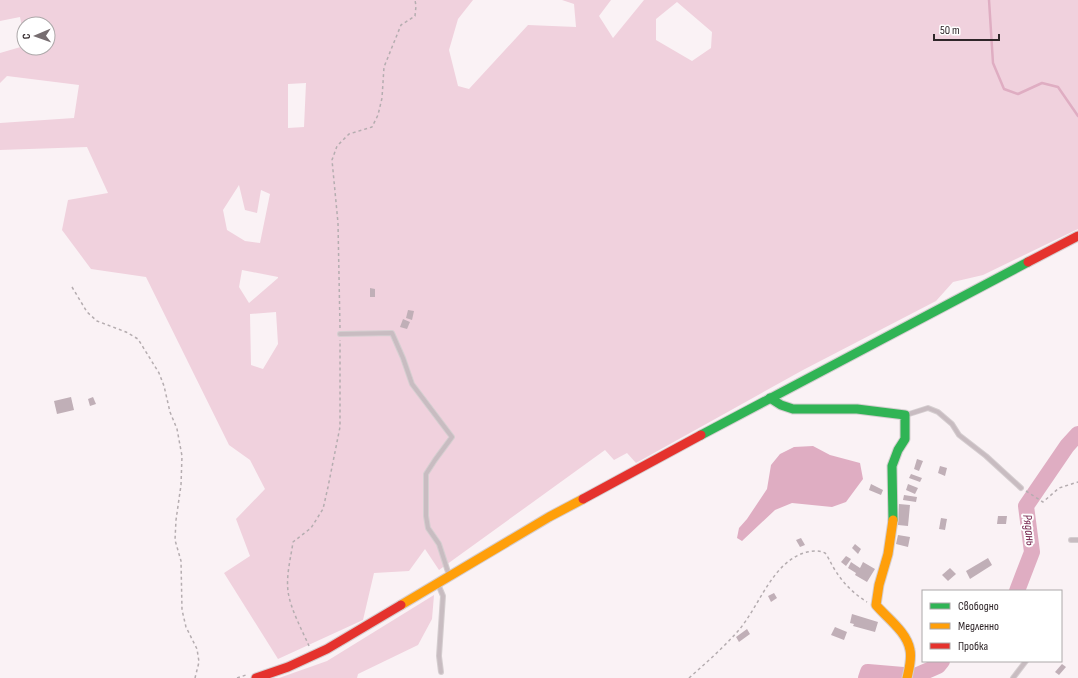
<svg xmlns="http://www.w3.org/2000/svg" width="1078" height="678" viewBox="0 0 1078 678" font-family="'Sofia Sans Condensed',sans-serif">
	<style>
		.green { fill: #f0d1dd; fill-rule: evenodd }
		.water { fill: #dfadc2 }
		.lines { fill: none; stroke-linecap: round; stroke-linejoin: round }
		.stream { stroke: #dfadc2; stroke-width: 2.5 }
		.river { stroke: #dfadc2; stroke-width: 16 }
		.building { fill: #c0afb7 }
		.lane-casing { stroke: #d5ced0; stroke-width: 6 }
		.fast-casing { stroke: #d5ced0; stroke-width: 11 }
		.slow-casing { stroke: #d5ced0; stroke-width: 11 }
		.jam-casing { stroke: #d5ced0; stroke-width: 11 }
		.path { stroke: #b5adb0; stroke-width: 1.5; stroke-dasharray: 3 3; stroke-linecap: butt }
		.lane { stroke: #c8bcc1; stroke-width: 4 }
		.fast { stroke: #30b455; stroke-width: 9 }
		.slow { stroke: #ff9f0a; stroke-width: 9 }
		.jam { stroke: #e5322d; stroke-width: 9 }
		.labels { text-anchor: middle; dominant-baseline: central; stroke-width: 4; stroke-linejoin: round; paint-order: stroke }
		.water-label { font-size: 13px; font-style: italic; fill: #73224b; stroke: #fff }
	</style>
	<rect width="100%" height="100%" fill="#faf2f5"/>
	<g class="green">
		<path d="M0,0H473L458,19L449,50L458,86L469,89L528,25L576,27L574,4L562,0H611L599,16L613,38L644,0H1078V229L983,275L953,282L936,301L803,370L636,463L627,453L614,460L605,450L439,570L425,549L409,571L374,573L363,620L278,659L224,573L250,556L236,519L265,489L250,460L229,445L146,277L91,269L62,230L68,200L108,193L87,147L0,150V123L74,118L79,85L7,76L0,83V53L24,46V48H48V24H24V37L20,17L0,21ZM677,2L712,32L711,48L692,61L656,40V19ZM306,83L304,127L288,128V84ZM239,185L245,210L257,213L261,190L270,194L260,243L245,241L227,230L223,210ZM242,270L278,277V278L249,303L239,287ZM276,312L278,344L263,369L251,365L250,314Z"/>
		<polygon points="434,595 432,619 418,645 358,674 357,678 279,678 327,661"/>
	</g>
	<polygon class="water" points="813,446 830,455 860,463 863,479 846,502 832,507 792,503 775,510 742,541 737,538 739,528 747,519 767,489 771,465 780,454 794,447"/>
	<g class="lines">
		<polyline class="stream" points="989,0 993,63 1004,89 1018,94 1042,83 1058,87 1078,116"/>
		<g class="river">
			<polyline points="1017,591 1032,552 1026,506 1067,446 1078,434"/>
			<polyline points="866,678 868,672 915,676 938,666 942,661"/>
		</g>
	</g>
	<g class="building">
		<polygon points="370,288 375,289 375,297 370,297"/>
		<polygon points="408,310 414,311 412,320 406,318"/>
		<polygon points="403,319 410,322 407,329 400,327"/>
		<polygon points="71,397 74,410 57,414 54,401"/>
		<polygon points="93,397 96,404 90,406 88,399"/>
		<polygon points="917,459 923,461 919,471 914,469"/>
		<polygon points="940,466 947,468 945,476 938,473"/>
		<polygon points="911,474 922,478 920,482 909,478"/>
		<polygon points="871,484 883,490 881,495 869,490"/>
		<polygon points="908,484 918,488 915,494 906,490"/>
		<polygon points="904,495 917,497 916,502 903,500"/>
		<polygon points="899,504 910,505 908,526 898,525"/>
		<polygon points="998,516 1007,516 1006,524 997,524"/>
		<polygon points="941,518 947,519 945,530 939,529"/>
		<polygon points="898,535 910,537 908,547 896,544"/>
		<polygon points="801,538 805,545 800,547 796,540"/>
		<polygon points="855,544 861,549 858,554 852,548"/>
		<polygon points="846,556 851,559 846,566 841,562"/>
		<polygon points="988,558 992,565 970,579 966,571"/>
		<polygon points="851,562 860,568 863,562 875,569 867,582 855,575 856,573 848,568"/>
		<polygon points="950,568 956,574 948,581 942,575"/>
		<polygon points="774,593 777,598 771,602 768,596"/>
		<polygon points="852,614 878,622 875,632 853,626 854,624 850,623"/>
		<polygon points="835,627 847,632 844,640 831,635"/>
		<polygon points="747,629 750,634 739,642 736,637"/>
		<polygon points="1062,664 1066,667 1059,675 1055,672"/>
	</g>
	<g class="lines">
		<g class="lane-casing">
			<g id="lane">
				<polyline points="340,334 392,333 403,358 412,384 452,437 435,460 426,474 426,516 428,528 439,544 449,575"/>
				<polyline points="906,415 928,408 938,412 952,424 959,435 986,456 1021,488"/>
				<polyline points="1071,540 1078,540"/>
				<polyline points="438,584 443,596 439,656 441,672"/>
				<polyline points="1013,678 1026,661"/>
			</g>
		</g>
		<g class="fast-casing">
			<g id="fast">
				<polyline points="770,398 781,405 793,409 857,409 905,415 905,439 898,450 892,466 893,520"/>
				<polyline points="701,435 1028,262"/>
			</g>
		</g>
		<g class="slow-casing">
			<g id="slow">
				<path d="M893,520L888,554L879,585L876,605C887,618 907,632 910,650C912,659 909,669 907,678"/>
				<polyline points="401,605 549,517 583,499"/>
			</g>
		</g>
		<g class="jam-casing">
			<g id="jam">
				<polyline points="1028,262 1078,236"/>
				<polyline points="583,499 701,435"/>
				<polyline points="256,678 288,667 327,649 401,605"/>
			</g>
		</g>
		<g class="path">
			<polyline points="72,287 87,312 97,321 126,332 138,339 159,373 164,386 170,412 177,429 182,456 181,485 176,520 175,540 181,561 182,610 186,627 197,649 199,662 195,678"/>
			<polyline points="340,328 338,223 332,160 337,146 349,134 372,127 378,115 382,98 384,67 401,25 415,16 416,6 415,0"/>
			<polyline points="1026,491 1043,502 1059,488 1078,482"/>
			<path d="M309,646C302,630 290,608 288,591C286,575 291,557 293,542L311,528L323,509L328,487L340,427V340"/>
			<polyline points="237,678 246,675"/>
			<path d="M689,678C706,663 723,648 738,631C760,606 772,561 807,552C813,551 819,550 825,553C829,558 831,564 835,570C843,583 854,594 867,602"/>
		</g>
		<use href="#lane" class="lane"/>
		<use href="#fast" class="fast"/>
		<use href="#slow" class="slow"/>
		<use href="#jam" class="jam"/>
	</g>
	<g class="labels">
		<g class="water-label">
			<text transform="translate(1029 530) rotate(83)">Рядань</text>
		</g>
	</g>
	<rect x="922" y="590" width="140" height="72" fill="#ffffff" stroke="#aca8a9"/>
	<rect x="930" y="603" width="20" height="6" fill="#30b455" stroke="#aca8a9"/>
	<text x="958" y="610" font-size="12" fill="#2f2629">Свободно</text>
	<rect x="930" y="623" width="20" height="6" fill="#ff9f0a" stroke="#aca8a9"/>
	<text x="958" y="630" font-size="12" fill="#2f2629">Медленно</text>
	<rect x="930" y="643" width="20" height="6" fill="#e5322d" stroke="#aca8a9"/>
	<text x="958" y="650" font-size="12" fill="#2f2629">Пробка</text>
	<g transform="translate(36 36) rotate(268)"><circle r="19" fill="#ffffff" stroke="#aca8a9"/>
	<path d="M0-3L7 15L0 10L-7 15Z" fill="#766d70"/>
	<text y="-6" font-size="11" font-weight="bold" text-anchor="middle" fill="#2f2629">С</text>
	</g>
	<path d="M934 34v6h65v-6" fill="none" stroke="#2f2629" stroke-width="2"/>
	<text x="940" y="34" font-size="12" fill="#2f2629" stroke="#ffffff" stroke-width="3" paint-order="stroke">50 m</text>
</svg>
